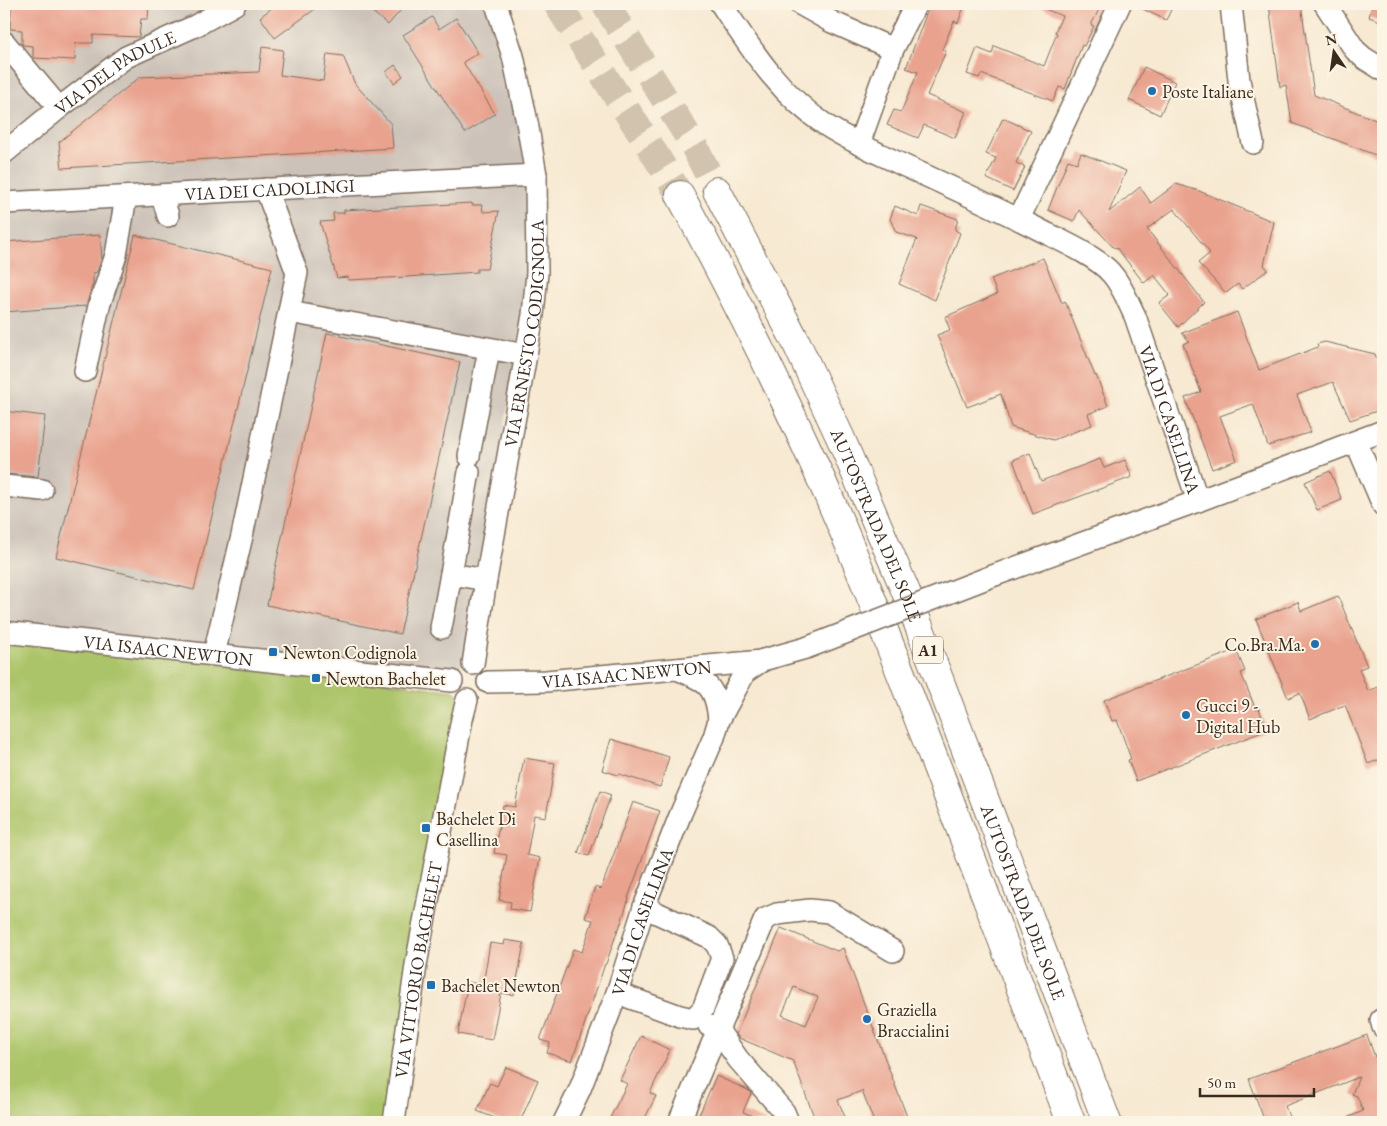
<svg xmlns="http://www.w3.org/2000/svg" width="1387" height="1126" viewBox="0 0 1387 1126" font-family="'EB Garamond',serif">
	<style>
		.industrial { fill: #ccc2b9 }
		.green { fill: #acc469; stroke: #747744 }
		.building { fill: #e9a28e; fill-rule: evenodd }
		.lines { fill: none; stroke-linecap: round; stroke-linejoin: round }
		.highway-tunnel { stroke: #d1c3ae; stroke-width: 28; stroke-dasharray: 28 14; stroke-linecap: butt }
		.minor-casing { stroke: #7d6d5d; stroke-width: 24 }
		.highway-casing { stroke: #7d6d5d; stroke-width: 30 }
		.minor { stroke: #fff; stroke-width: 21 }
		.highway { stroke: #fff; stroke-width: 28 }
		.minor-bridge-casing { stroke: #7d6d5d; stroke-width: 24; stroke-linecap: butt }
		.minor-bridge { stroke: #fff; stroke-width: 21 }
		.poi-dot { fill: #1f6fb2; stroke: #fcf5e5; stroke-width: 2 }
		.labels { text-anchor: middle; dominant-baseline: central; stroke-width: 4; stroke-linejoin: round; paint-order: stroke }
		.shield { fill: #fcf5e5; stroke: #75675a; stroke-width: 1 }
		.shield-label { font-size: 16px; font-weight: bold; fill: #3b2a1e }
		.street-label { font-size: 18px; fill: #3b2a1e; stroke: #fcf5e5 }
		.poi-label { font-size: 18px; fill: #3b2a1e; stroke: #fcf5e5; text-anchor: start }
	</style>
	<rect width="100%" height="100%" fill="#fcf5e5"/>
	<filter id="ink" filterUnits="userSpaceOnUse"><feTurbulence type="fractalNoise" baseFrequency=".02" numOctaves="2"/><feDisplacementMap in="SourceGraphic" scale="10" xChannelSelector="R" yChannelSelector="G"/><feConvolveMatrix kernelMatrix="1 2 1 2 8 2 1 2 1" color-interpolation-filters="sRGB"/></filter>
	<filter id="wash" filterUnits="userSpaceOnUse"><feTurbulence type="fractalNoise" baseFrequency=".0096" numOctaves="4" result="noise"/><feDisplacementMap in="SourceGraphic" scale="20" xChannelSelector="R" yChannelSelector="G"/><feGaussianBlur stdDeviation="1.12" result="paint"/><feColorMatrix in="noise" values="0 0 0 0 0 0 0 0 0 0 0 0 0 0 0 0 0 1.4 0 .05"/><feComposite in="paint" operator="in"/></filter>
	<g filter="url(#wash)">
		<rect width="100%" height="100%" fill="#f7e9d2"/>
		<polygon class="industrial" points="4,4 496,4 537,225 467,663 458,667 453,675 4,632"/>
		<polygon class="green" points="4,632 454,691 460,697 394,1122 4,1122"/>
		<g id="blocks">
			<g class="building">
				<polygon points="11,4 99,4 133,6 133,4 149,4 148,19 141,19 139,37 93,35 93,43 76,43 75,60 34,58 33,57 33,46 23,45 22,44 22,30 10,29"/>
				<polygon points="277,4 322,4 275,38 260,17"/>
				<polygon points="363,4 406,4 388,25"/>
				<polygon points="930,4 965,4 958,23 954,21 942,50 946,51 927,95 966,112 955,138 924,125 918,138 887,125 894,110 901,112 918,72 906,68"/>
				<polygon points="1033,4 1102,4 1091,25 1094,26 1084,46 1082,45 1065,89 1059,87 1053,101 981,74 979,78 967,74 977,48 992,54 994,46 1044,66 1057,33 1055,32 1062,16"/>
				<polygon points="1132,4 1174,4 1166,20"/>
				<polygon points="1269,4 1301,4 1314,95 1383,123 1383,158 1292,123 1286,85 1280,87"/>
				<polygon points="1373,4 1383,7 1383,22 1369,17"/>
				<polygon points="432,17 439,29 456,18 478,53 463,62 495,114 465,133 403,35"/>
				<polygon points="262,47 283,50 280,75 323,81 327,54 343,56 355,84 391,124 393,148 62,168 59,142 140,77 259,72"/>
				<polygon points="395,65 403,76 394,83 386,72"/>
				<polygon points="1144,67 1175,82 1160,115 1129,100"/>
				<polygon points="1003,118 1031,131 1016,163 1025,167 1013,191 986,178 996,158 986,154"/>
				<polygon points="1081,153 1126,171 1109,212 1140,187 1151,203 1176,184 1199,191 1274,222 1264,265 1268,270 1242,289 1238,284 1226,293 1198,263 1210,253 1174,209 1147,229 1204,302 1178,327 1159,303 1170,295 1154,275 1144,283 1116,247 1114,248 1079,210 1074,221 1048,210 1068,160 1077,163"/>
				<polygon points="472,203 472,205 482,205 483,212 499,211 487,269 477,269 477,272 406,277 349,280 348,277 337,278 320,222 334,221 333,213 344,213 344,210"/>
				<polygon points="895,206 918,216 921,206 958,219 955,230 960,233 935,300 899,284 917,239 896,232 890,219"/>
				<polygon points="100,235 102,258 97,272 93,273 93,283 86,306 4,312 4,242"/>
				<polygon points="135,235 272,268 194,590 56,557"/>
				<polygon points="1043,258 1062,303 1065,301 1095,376 1096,375 1108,406 1088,414 1092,425 1053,440 1011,427 1001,394 967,407 937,335 950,330 945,317 997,294 991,279"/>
				<polygon points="1237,312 1259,370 1318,347 1317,344 1325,342 1375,354 1383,376 1383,409 1350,420 1333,382 1297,395 1311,432 1268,446 1253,404 1220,416 1237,460 1212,469 1185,398 1201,392 1183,344 1189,341 1182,333"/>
				<polygon points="327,333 460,362 400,634 267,605"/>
				<polygon points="4,411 45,416 38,477 4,474"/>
				<polygon points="1030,453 1041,481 1100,459 1104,468 1125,460 1132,477 1033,514 1013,460"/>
				<polygon points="1330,471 1342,500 1317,510 1305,482"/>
				<polygon points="1338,596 1367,666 1359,669 1368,691 1383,685 1383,758 1368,764 1345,705 1310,719 1300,693 1288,698 1256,619 1298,602 1301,611"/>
				<polygon points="1236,650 1245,671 1241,673 1256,710 1259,709 1267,730 1136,781 1128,760 1131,759 1117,720 1112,721 1104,700"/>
				<polygon points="611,739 669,757 660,787 619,774 618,775 602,770"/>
				<polygon points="524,758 555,763 546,817 534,815 527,855 540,858 530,912 510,909 511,902 499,900 507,855 494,853 503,805 515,807"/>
				<polygon points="600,791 611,795 589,856 578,853"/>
				<polygon points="633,802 660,811 628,898 629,898 619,929 618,929 606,964 605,964 572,1061 547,1053 550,1043 540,1040 573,949 582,952 593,920 585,918 595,887 601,889"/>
				<path d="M781,928L837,951L843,948L909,1122H874L862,1091L838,1100L847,1122H816L793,1061L739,1038L736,1034ZM794,987L818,997L806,1025L782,1015Z"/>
				<polygon points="505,940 524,943 514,995 501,993 492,1040 458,1034 468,982 483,985 490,943 504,945"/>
				<polygon points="1367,1035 1375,1057 1379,1056 1383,1060 1383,1122 1338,1122 1363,1111 1357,1096 1352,1094 1359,1077 1285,1106 1291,1122 1265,1122 1249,1079"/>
				<polygon points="641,1036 670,1050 650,1093 656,1096 643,1122 608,1122 627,1084 620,1080"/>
				<polygon points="506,1067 538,1080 520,1122 505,1122 477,1111 490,1083 497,1086"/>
				<polygon points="716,1076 748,1090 751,1093 743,1112 768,1122 696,1122"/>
			</g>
		</g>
	</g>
	<g filter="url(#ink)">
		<use href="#blocks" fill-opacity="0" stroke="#7d6d5d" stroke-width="1"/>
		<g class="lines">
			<g class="highway-tunnel">
				<polyline points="557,4 649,145 680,195"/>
				<polyline points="605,4 693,144 717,191"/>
			</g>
			<g class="minor-casing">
				<g id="minor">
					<path id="s1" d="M721,4C751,49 780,95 827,126C852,142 880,154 907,167C953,188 999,209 1044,232C1064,242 1097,257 1111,273C1122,285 1128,302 1135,316L1198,501"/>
					<polyline points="800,4 832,22 893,49"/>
					<polyline points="1231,4 1239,80 1253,143"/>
					<polyline points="1325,4 1355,50 1364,58 1383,70"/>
					<polyline points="4,42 59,108"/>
					<polyline points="859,144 893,49 916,4"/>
					<path id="s2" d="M4,153L59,108L126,57L195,26L235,4"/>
					<polyline points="162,195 168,216"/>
					<path id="s3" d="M4,203L536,175"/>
					<polyline points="1019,219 1120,4"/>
					<polyline points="289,312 526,355"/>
					<polyline points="85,371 99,306 116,255 126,197"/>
					<polyline points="1356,442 1383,505"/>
					<polyline points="469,456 489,349"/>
					<polyline points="469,472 451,574 486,580"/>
					<polyline points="4,486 42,490"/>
					<polyline points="987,578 1195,502 1383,431"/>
					<polyline points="441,628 451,574"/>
					<path id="s4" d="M4,632L452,681"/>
					<polyline points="214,654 242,536 297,273 266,189"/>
					<path id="s5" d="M473,664L486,580L533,315L537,273L536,175L527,122L513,56L496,4"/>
					<path d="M677,669C707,681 716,686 719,720"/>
					<path id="s6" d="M488,682L546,681L762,661"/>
					<polyline points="617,993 680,1016 693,1019 703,1009 722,958 717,945 709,937 644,907"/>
					<polyline points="1381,1020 1383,1027"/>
					<path id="s7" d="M394,1122L416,965L462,719L467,700"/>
					<path id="s8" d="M564,1122L580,1089L617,993L644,907L681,813L714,737L719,720L745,672L763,660"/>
					<polyline points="679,1122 718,1030 709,1026"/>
					<polyline points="788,1122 784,1112 738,1059 718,1030 765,919 777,914 810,910 829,912 893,951"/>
				</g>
			</g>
			<g class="highway-casing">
				<g id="highway">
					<path id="s9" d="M717,191L795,340L841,439L906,592L1107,1122"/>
					<path d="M680,195C724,277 766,359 805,444C854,549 895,658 937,767C982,885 1026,1004 1071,1122"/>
				</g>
			</g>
			<use href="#minor" class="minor"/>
			<use href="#highway" class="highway"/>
			<g class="minor-bridge-casing">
				<polyline id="minor-bridge" points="763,660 806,648 987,578"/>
			</g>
			<use href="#minor-bridge" class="minor-bridge"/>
		</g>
	</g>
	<g class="poi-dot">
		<circle cx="1152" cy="91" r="5"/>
		<circle cx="1315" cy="644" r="5"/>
		<rect x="268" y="647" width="10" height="10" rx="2.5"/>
		<rect x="311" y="673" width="10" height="10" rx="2.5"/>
		<circle cx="1186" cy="715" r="5"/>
		<rect x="421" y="823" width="10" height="10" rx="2.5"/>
		<rect x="426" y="980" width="10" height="10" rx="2.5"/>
		<circle cx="867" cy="1019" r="5"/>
	</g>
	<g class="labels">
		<rect class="shield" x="913" y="636.5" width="30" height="27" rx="4"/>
		<g class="shield-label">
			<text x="928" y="650">A1</text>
		</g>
		<g class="street-label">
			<text stroke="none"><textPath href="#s2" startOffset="138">VIA DEL PADULE</textPath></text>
			<text stroke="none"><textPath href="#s3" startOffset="266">VIA DEI CADOLINGI</textPath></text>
			<text stroke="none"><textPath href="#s5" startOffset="335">VIA ERNESTO CODIGNOLA</textPath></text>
			<text stroke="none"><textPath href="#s1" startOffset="642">VIA DI CASELLINA</textPath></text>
			<text stroke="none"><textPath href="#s9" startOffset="370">AUTOSTRADA DEL SOLE</textPath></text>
			<text stroke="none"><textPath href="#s4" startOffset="165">VIA ISAAC NEWTON</textPath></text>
			<text stroke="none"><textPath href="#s6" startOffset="139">VIA ISAAC NEWTON</textPath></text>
			<text stroke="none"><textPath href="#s9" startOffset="775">AUTOSTRADA DEL SOLE</textPath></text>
			<text stroke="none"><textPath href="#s8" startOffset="215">VIA DI CASELLINA</textPath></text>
			<text stroke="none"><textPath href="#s7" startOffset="154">VIA VITTORIO BACHELET</textPath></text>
		</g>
		<g class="poi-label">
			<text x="1162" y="91">Poste Italiane</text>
			<text x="1305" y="644" text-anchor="end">Co.Bra.Ma.</text>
			<text x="283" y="652">Newton Codignola</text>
			<text x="326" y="678">Newton Bachelet</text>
			<text x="1196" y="705">Gucci 9 -<tspan x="1196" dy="21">Digital Hub</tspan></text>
			<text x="436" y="818">Bachelet Di<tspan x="436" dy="21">Casellina</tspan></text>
			<text x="441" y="985">Bachelet Newton</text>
			<text x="877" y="1009">Graziella<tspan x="877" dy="21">Braccialini</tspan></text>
		</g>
	</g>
	<rect width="1387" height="1126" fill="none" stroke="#fcf5e5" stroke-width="20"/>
	<g transform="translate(1334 52) rotate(347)" stroke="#fcf5e5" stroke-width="4" paint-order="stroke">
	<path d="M0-4L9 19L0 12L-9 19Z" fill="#3b2a1e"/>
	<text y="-8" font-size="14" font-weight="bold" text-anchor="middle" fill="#3b2a1e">N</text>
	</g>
	<path d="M1200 1088v8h114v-8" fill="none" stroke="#3b2a1e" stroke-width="2.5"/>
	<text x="1207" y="1088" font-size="15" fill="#3b2a1e" stroke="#fcf5e5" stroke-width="4" paint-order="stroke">50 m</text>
</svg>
